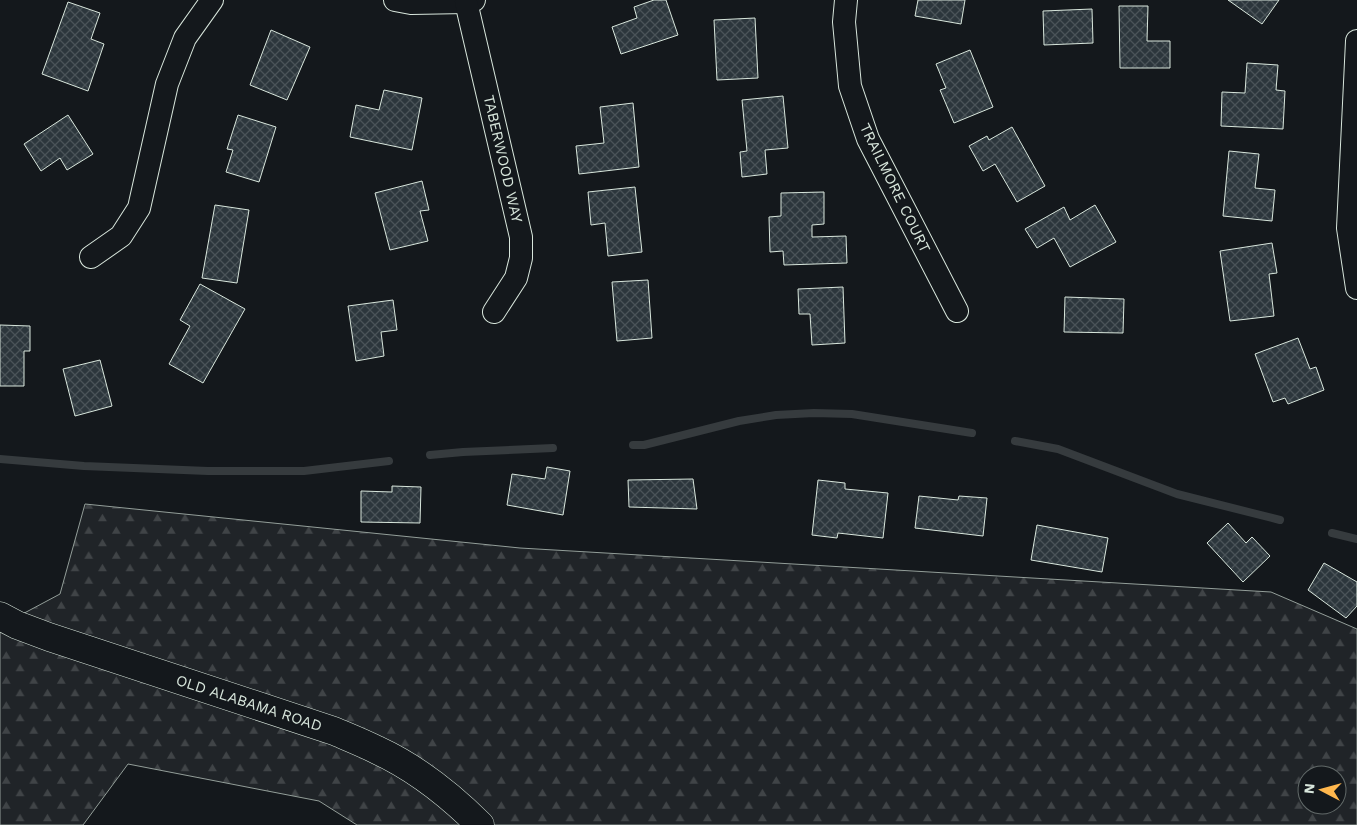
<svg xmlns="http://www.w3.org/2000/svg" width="1357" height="825" viewBox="0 0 1357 825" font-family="'Work Sans',sans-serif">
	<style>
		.forest { fill: url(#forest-firs); stroke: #939e99; fill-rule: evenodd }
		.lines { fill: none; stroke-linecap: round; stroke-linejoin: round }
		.stream { stroke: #363b3e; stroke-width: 8 }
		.building { fill: url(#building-cross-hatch); stroke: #d8e6dc }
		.minor-casing { stroke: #d8e6dc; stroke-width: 24 }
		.tertiary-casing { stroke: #d8e6dc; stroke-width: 29 }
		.minor { stroke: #14181c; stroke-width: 22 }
		.tertiary { stroke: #14181c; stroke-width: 28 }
		.labels { text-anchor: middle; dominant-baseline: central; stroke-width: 4; stroke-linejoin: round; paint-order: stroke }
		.street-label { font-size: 15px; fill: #d8e6dc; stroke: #14181c }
	</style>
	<defs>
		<pattern id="forest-firs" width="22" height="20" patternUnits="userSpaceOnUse" patternTransform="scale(1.25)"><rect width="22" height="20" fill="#202428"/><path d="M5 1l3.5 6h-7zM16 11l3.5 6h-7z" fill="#404447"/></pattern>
		<pattern id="building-cross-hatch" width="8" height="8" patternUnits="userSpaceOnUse" patternTransform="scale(1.25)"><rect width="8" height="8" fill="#2c363c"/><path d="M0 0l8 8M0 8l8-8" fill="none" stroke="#4a5358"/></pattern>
	</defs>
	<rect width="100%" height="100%" fill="#14181c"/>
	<path class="forest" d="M85,504L520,548L1271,592L1357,629V825H357L319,801L128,764L83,825H0V626L60,594ZM1307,775H1337V805H1307Z"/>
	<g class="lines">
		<g class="stream">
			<polyline points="1015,441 1058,449 1177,494 1280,520"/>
			<polyline points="633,445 644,445 739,421 776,415 814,413 852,414 972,433"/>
			<polyline points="430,455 463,452 553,448"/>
			<polyline points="0,459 84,466 208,471 304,471 389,461"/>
			<polyline points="1332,533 1357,539"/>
		</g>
	</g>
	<g class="building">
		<polygon points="654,0 666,0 678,35 621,54 612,27 637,18 634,7"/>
		<polygon points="918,0 965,0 961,24 915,16"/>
		<polygon points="1228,0 1279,0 1262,24"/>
		<polygon points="68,2 100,13 91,39 104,44 88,91 42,74"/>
		<polygon points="1119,6 1148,6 1147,41 1170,41 1170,68 1120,68"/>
		<polygon points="1092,9 1093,43 1044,45 1043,11"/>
		<polygon points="755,18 758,78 717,80 714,20"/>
		<polygon points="271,30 310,47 287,100 250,85"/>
		<polygon points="970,50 993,107 954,123 940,90 946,88 936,64"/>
		<polygon points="1247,63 1278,65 1276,90 1285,91 1283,129 1221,126 1222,92 1245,93"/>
		<polygon points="384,90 422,98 412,150 350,137 356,105 379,110"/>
		<polygon points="783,96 788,148 765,150 767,174 742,177 740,152 747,151 742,100"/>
		<polygon points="633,103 639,167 579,174 576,146 604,143 600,107"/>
		<polygon points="68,115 93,154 67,170 60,158 41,171 24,144"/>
		<polygon points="238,115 276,127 259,182 226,172 233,150 227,149"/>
		<polygon points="1012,127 1045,186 1017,202 995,164 983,171 969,146 987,136 989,140"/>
		<polygon points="1229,151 1259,154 1255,188 1275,190 1272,221 1223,216"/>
		<polygon points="422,181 429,210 420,211 428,241 390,250 375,193"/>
		<polygon points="635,187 642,252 608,256 605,223 591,225 588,192"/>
		<polygon points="824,192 824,224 812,225 812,237 846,236 847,263 784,265 783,251 770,252 769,217 781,216 781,193"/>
		<polygon points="215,205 249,210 237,283 202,278"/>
		<polygon points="1095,205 1116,242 1070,267 1054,238 1037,248 1025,229 1064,207 1070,220"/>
		<polygon points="1272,243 1277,273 1269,274 1274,316 1230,321 1220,251"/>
		<polygon points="648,280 652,338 617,341 612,282"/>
		<polygon points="200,284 245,309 203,383 169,364 190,326 180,320"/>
		<polygon points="843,287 845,343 812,345 810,314 799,314 798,289"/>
		<polygon points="1065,297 1124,299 1123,333 1064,332"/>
		<polygon points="393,300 397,330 381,332 384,356 356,361 348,306"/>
		<polygon points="0,325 30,326 30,351 24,351 24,386 0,386"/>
		<polygon points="1298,338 1310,369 1316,367 1324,390 1288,404 1285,398 1273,402 1255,354"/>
		<polygon points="100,360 112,406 75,416 63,369"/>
		<polygon points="547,467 570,471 563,515 507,505 512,474 545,479"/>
		<polygon points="693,479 697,509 629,507 628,480"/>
		<polygon points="818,480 845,483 845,489 888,493 883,538 838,533 837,538 812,535"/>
		<polygon points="392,486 421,487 420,523 361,522 361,491 392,492"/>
		<polygon points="919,496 958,500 959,496 987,498 983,536 915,528"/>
		<polygon points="1228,523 1246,543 1252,537 1270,556 1243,582 1207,543"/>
		<polygon points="1037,525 1108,538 1102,572 1031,560"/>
		<polygon points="1324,563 1357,582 1357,606 1346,618 1308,590"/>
	</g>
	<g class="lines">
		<g class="minor-casing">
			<g id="minor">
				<polyline points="395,0 411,3 466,2 474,0"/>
				<polyline points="846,0 844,22 850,86 868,139 957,311"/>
				<polyline points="466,2 521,237 521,258 516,278 494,312"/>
				<polyline points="1357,41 1348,228 1357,288"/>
				<polyline points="91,257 121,236 139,208 167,84 185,38 212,0"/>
			</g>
		</g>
		<g class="tertiary-casing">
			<path id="tertiary" d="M0,616L17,625L49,637L334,731C348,737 363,743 377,750C416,768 450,795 480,825"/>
		</g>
		<use href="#minor" class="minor"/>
		<use href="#tertiary" class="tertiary"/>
	</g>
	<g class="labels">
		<g class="street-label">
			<text transform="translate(503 159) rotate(77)">TABERWOOD WAY</text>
			<text transform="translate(895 188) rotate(64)">TRAILMORE COURT</text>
			<text transform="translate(249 703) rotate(18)">OLD ALABAMA ROAD</text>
		</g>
	</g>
	<g transform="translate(1322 790) rotate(276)"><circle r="24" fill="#14181c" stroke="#626a69"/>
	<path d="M0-4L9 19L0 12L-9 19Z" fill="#ffb74d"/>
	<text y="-8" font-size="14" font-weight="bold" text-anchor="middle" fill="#d8e6dc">N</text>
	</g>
</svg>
